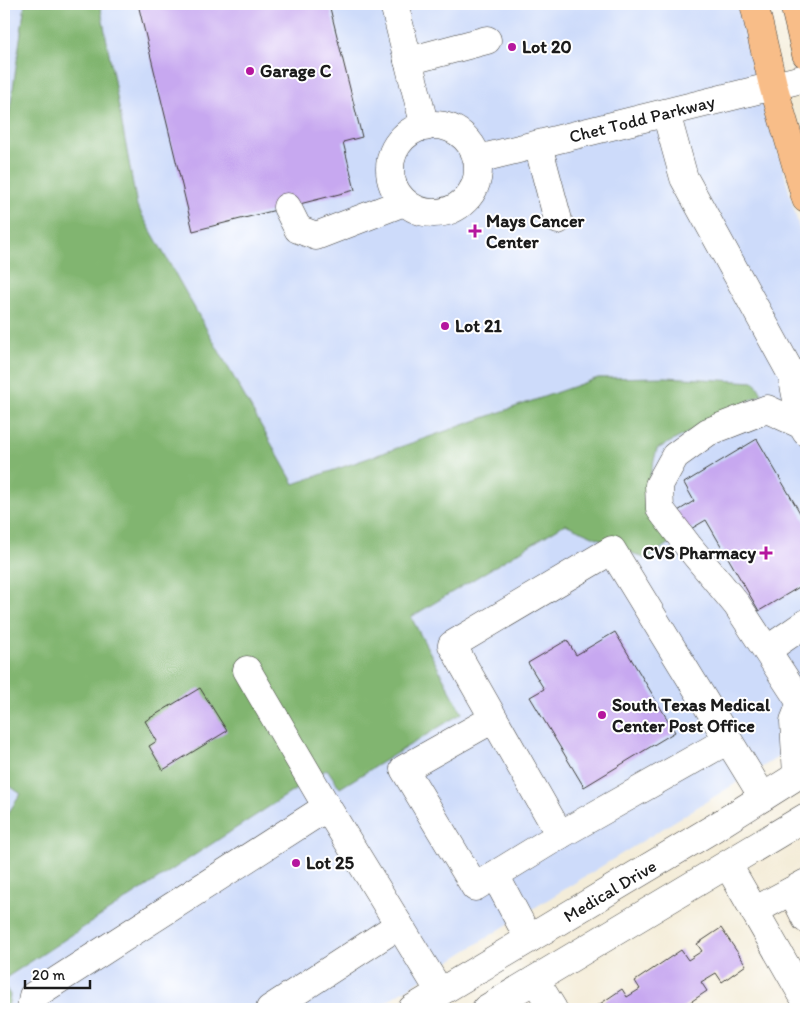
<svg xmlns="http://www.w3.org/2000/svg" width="810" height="1013" viewBox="0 0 810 1013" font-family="Itim,sans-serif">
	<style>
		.built { fill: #cddbfa }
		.forest { fill: #81b570; stroke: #4e6846 }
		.building { fill: #c7a8f0 }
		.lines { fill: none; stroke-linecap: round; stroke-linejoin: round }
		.minor-casing { stroke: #3c3b38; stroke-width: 29 }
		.major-casing { stroke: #3c3b38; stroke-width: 29 }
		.minor { stroke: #fff; stroke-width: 28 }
		.major { stroke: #f8bd88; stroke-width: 28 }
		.poi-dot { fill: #b5179e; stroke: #fff; stroke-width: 2 }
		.labels { text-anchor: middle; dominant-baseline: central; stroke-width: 4; stroke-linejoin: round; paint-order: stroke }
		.poi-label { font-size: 18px; font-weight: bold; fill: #1c1c1c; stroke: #fff; text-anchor: start }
		.street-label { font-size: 18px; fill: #1c1c1c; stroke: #fff }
	</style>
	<rect width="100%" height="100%" fill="#fff"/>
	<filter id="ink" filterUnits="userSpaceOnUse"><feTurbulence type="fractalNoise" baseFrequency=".02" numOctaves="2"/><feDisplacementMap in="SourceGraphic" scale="10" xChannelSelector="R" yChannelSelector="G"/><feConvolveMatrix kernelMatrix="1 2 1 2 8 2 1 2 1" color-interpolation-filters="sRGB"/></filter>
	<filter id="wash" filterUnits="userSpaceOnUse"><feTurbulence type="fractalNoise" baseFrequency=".0096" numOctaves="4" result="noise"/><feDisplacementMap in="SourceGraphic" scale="20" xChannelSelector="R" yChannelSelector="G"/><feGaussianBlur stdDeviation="1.12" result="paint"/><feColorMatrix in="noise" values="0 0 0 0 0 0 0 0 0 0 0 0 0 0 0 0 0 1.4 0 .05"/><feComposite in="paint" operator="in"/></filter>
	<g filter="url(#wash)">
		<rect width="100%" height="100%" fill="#f4edd9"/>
		<polygon class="built" points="4,4 738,4 806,253 806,740 505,926 375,1009 4,1009"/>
		<g class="forest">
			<polygon points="25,4 100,4 137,206 294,484 598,378 666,377 755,382 762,394 657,449 644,498 669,543 646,559 565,524 411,617 462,713 340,788 327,769 4,979 4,819 21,794 4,782 4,152"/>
			<polygon points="4,985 10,995 8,1009 4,1009"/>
		</g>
		<g id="blocks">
			<g class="building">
				<polygon points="138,4 329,4 362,137 343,142 355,190 193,231"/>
				<polygon points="757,439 806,523 806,583 759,611 706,520 684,533 673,514 694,501 684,483"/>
				<polygon points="615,632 675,732 584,787 530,697 544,689 528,663 567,640 576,655"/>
				<polygon points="200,688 227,731 163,770 149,746 157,741 145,721"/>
				<polygon points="721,928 746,965 722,982 716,973 701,982 707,991 680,1009 599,1009 597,1006 622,989 627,997 640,989 635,981 681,950 688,960 702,951 697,944"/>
			</g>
		</g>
	</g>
	<g filter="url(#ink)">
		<use href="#blocks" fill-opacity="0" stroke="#3c3b38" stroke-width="1"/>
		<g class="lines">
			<g class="minor-casing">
				<g id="minor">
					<polyline points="394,4 425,127"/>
					<polyline points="408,61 487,40"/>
					<polyline points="666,113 684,178 792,375 802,425 806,432"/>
					<circle cx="434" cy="169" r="44"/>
					<polyline points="538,145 558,220"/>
					<polyline points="478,159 806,78"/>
					<polyline points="287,207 298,229 316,236 404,202"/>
					<polyline points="802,425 767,409 708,432 675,456 659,485 660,509 689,547 737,605 801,703 806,699"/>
					<polyline points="767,650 806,623"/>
					<polyline points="247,670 327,807"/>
					<polyline points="493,719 404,769 475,887 560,835"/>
					<polyline points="728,740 560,835 452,645 612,550 763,797"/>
					<polyline points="797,776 794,721 801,703 806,708"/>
					<polyline points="728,865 806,1001"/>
					<polyline points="495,875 529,939"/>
					<polyline points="792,891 806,919"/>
					<polyline points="754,911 806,883"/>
					<polyline points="535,980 553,1009"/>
					<polyline points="31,1009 33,996 327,807 440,992"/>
					<polyline points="270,1009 399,925"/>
					<polyline points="412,1009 714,828 806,770"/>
					<polyline points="486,1009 806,817"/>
				</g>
			</g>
			<g class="major-casing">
				<g id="major">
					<polyline points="754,4 773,85 806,199"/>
					<polyline points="794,4 806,54"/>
				</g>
			</g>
			<use href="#minor" class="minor"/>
			<use href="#major" class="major"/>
		</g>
	</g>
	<g class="poi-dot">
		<circle cx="512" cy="47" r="5"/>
		<circle cx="250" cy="71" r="5"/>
		<path d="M472.5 223.5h5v5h5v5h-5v5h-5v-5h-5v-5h5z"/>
		<circle cx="445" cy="326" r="5"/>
		<path d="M763.5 545.5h5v5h5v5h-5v5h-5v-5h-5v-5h5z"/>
		<circle cx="602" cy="715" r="5"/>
		<circle cx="296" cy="863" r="5"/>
	</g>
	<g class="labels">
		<g class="poi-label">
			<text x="522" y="47">Lot 20</text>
			<text x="260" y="71">Garage C</text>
			<text x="486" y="221">Mays Cancer<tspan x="486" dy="21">Center</tspan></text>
			<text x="455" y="326">Lot 21</text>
			<text x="756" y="553" text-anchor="end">CVS Pharmacy</text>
			<text x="612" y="705">South Texas Medical<tspan x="612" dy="21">Center Post Office</tspan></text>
			<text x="306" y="863">Lot 25</text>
		</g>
		<g class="street-label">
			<text transform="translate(642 119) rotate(-14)">Chet Todd Parkway</text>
			<text transform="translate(610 891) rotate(-31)">Medical Drive</text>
		</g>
	</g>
	<rect width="810" height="1013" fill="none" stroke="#fff" stroke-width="20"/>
	<path d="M25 980v8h65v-8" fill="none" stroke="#1c1c1c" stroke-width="2.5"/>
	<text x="32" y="980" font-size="15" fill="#1c1c1c" stroke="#ffffff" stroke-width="4" paint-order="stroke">20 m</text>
</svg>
